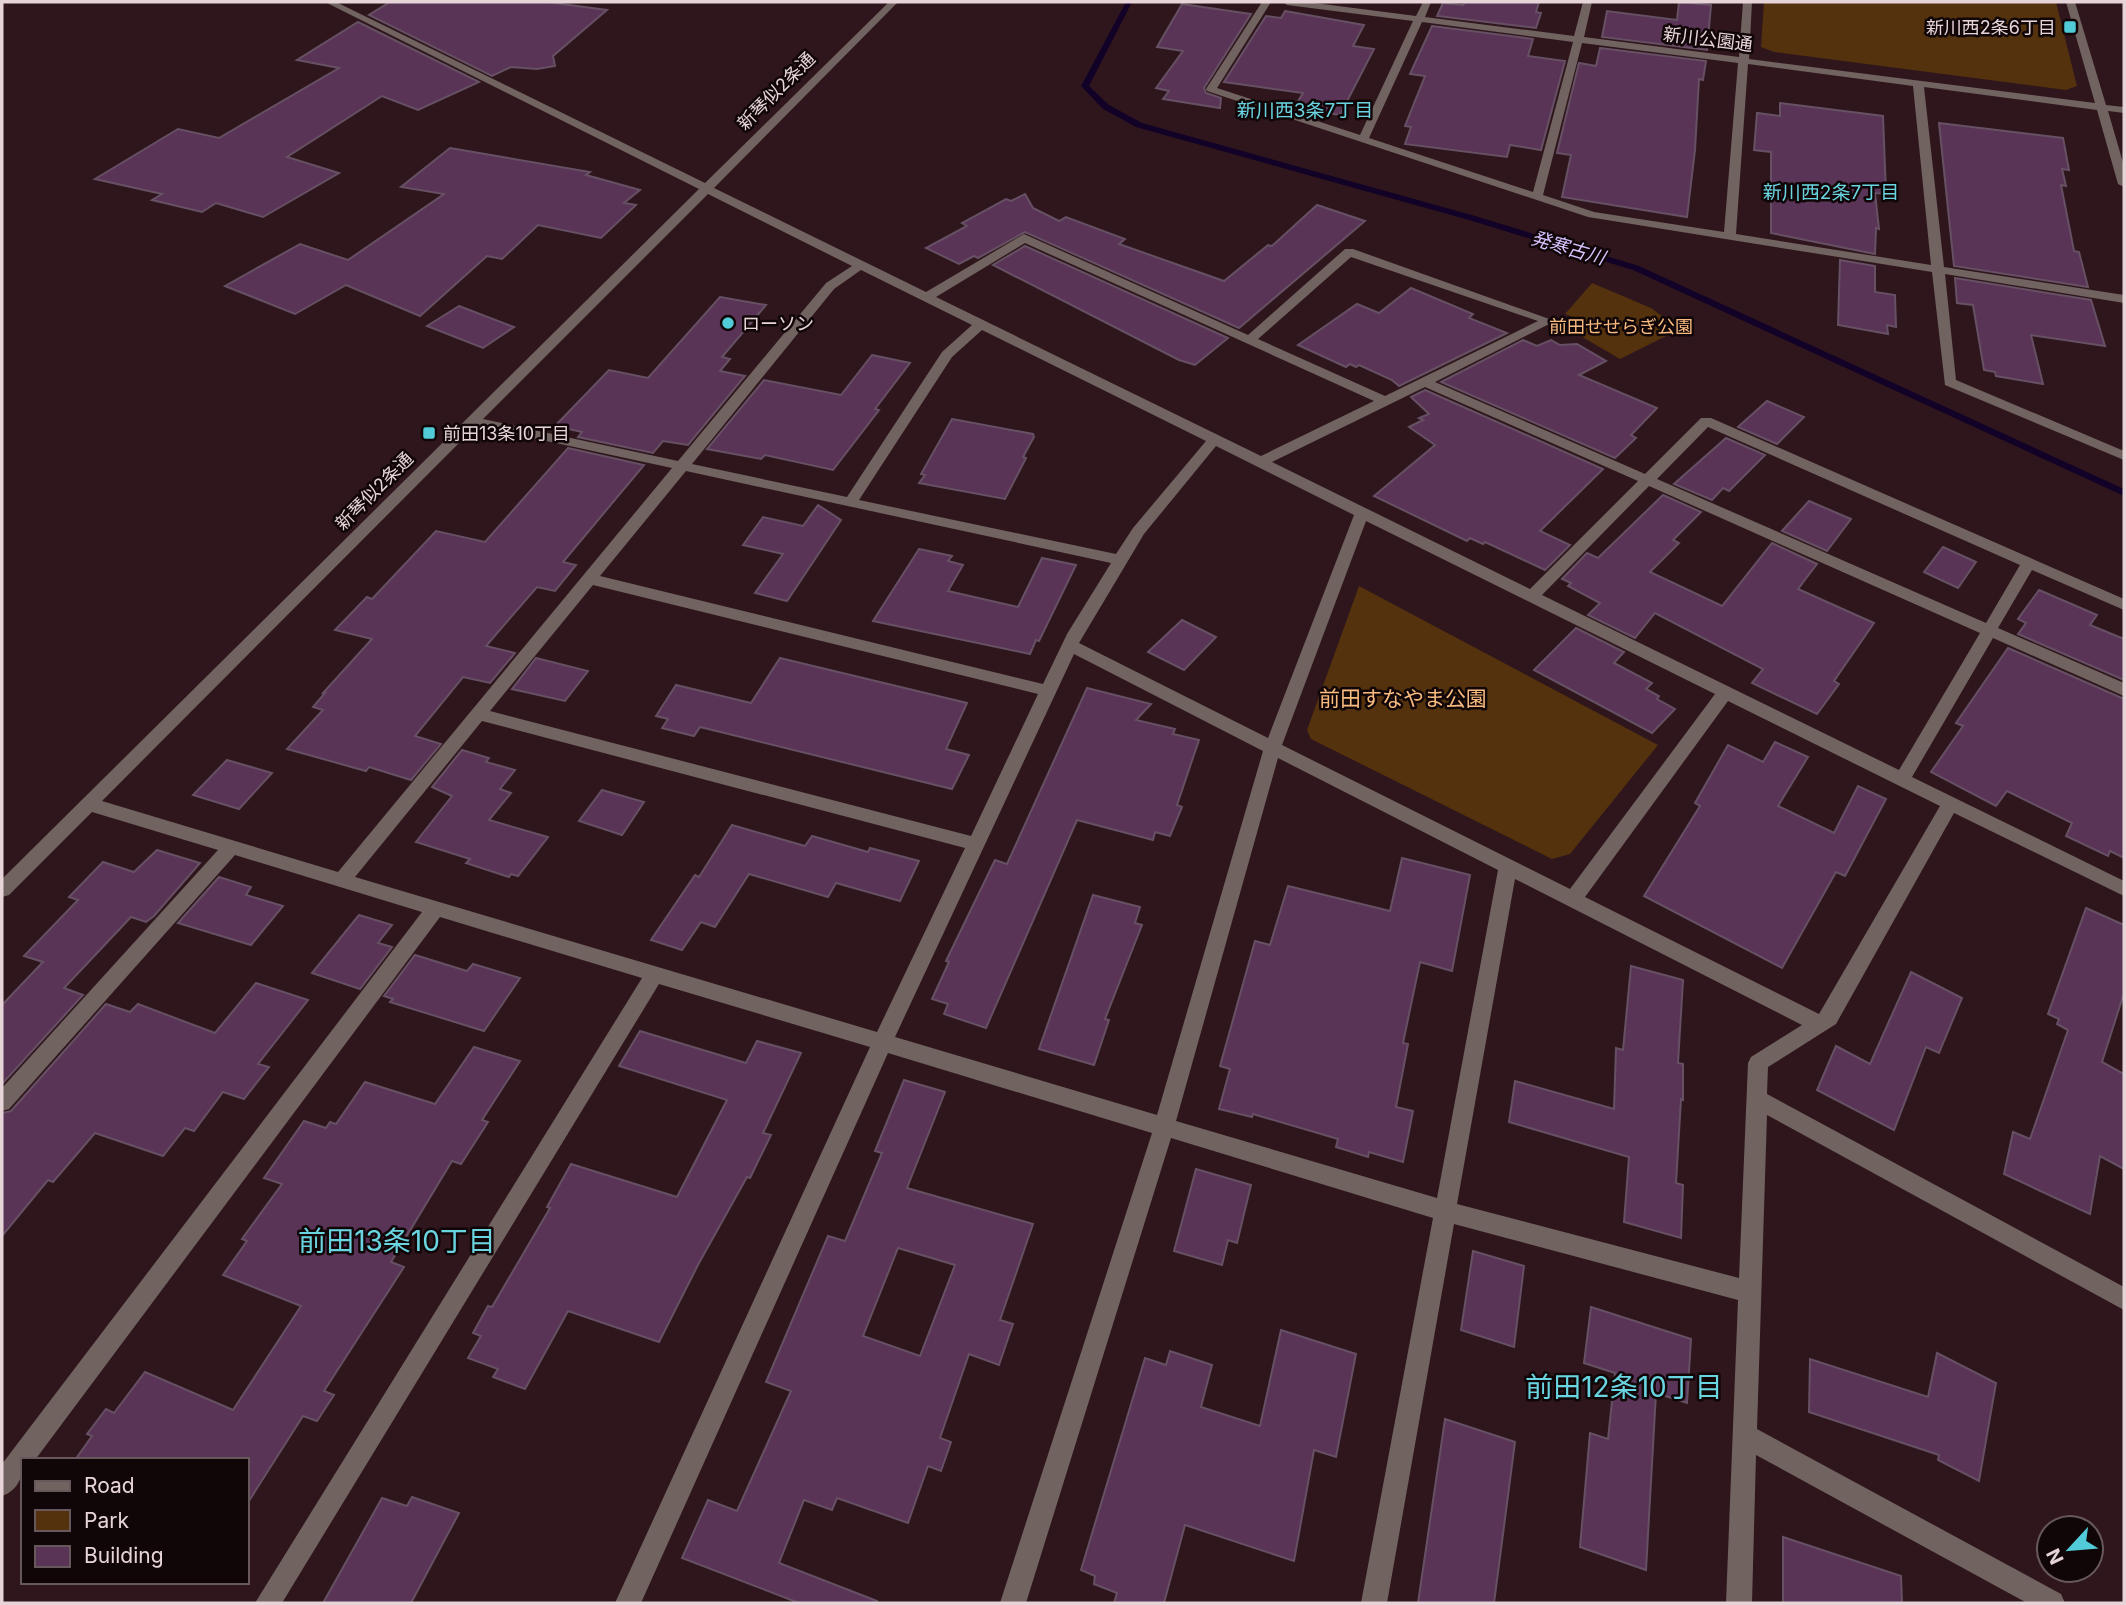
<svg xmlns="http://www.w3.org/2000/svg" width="2126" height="1605" viewBox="0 0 2126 1605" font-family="Inter,'Noto Sans JP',sans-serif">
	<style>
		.green { fill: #53320d }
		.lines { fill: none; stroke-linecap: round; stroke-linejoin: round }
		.stream { fill: #120227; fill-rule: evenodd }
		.building { fill: #5a3456; stroke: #665063; stroke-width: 2; fill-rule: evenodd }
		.minor { fill: #71635f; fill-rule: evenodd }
		.poi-dot { fill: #52cbd8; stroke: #100608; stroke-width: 2.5 }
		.labels { text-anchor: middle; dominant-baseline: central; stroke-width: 5; stroke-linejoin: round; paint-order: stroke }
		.far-poi-label { font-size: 18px; fill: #e6d4d8; stroke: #100608; text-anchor: start }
		.far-street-label { font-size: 18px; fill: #e6d4d8; stroke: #100608 }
		.far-park-label { font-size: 18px; fill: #f9bb7f; stroke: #100608 }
		.far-neighbourhood-label { font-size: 19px; fill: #6ad5e1; stroke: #100608 }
		.far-water-label { font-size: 19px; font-style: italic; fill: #d4c1fc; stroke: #100608 }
		.park-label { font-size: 21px; fill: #f9bb7f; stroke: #100608 }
		.near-neighbourhood-label { font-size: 28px; fill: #6ad5e1; stroke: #100608 }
	</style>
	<rect width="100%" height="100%" fill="#2f161d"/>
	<g class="green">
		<polygon points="1764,2 2056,2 2077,86 2066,90 1774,52 1761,47"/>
		<polygon points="1592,283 1651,308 1680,329 1620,359 1567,328 1581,320 1565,314"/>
		<polygon points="1359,586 1658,745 1570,854 1552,859 1311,739 1307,730"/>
	</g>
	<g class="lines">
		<polygon class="stream" points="1126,2 1132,2 1089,86 1109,105 1142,123 1475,216 1639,266 2124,489 2124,496 1633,270 1469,220 1136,127 1103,109 1081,86"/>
	</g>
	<g class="building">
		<polygon points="390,2 547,2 607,10 553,56 555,66 537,69 511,67 492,76 369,15"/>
		<polygon points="1465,2 1539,2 1536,12 1541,13 1536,28 1437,16 1443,3 1463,5"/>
		<polygon points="1679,2 1711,5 1707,50 1602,37 1607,11 1677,20"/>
		<polygon points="1182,4 1251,14 1204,88 1206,93 1221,98 1220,108 1163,99 1169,91 1156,88 1183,51 1157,47"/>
		<polygon points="1285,11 1364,25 1353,46 1374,49 1340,115 1294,108 1303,93 1224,82 1266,16 1281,18"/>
		<polygon points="358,22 479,82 418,110 382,96 287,157 339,173 263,217 216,203 202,212 152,200 162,194 95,179 178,129 219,138 339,68 297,60"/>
		<polygon points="1432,26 1533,39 1528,56 1565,61 1541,150 1510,145 1507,157 1405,144 1411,127 1405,126 1425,76 1410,74"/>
		<polygon points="1600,48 1706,61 1703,80 1699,79 1695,150 1687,217 1562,197 1571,155 1557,153 1579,63 1596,66"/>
		<polygon points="1780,103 1883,116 1886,194 1875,193 1879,229 1876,228 1875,254 1771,233 1771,152 1754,150 1757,113 1780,116"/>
		<polygon points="1939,123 2063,138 2069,170 2062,169 2066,186 2061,185 2074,251 2079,252 2088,287 1954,266"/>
		<polygon points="450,148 590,172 586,175 640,190 624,203 636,205 601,238 538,225 502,259 487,256 420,316 346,285 295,314 225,286 300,244 348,260 444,194 401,187"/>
		<polygon points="1025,194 1033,208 1059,221 1066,217 1125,239 1119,244 1224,281 1268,245 1272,246 1317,205 1365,221 1239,328 1025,232 978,258 974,256 959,264 926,248 967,226 962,223 1006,199 1011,201"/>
		<polygon points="1025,246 1228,338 1195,365 1179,360 993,265"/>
		<polygon points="1840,260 1875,266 1875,292 1895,295 1896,327 1887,325 1888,334 1838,325"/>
		<polygon points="1955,278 2091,300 2105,346 2031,335 2043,384 1996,376 1995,372 1984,370 1973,305 1957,303"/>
		<polygon points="1411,288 1473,314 1469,318 1507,333 1399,386 1392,380 1359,365 1356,367 1350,364 1346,367 1298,345 1357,304 1379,313"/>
		<polygon points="720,297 766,305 722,357 730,359 720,371 745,376 688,445 663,441 653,453 578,437 582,432 555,426 609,370 648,378"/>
		<polygon points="459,306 514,327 483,348 427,326"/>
		<polygon points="1523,340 1537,346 1551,340 1560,345 1577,344 1606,361 1579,375 1657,408 1631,435 1636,438 1615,458 1441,382"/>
		<polygon points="872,355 910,363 875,409 879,410 833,470 765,455 761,459 707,449 764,380 841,395"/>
		<polygon points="1425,390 1603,469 1540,531 1570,545 1545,570 1485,542 1483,544 1470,538 1467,541 1374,496 1435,445 1409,427 1423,420 1419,418 1429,414 1411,397"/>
		<polygon points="1767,401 1804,417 1777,444 1738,427"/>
		<polygon points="952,419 1033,434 1034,437 1023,457 1026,458 1005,499 919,483 925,475 921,474"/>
		<polygon points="1726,438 1765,455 1729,491 1723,488 1712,500 1674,484"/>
		<polygon points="568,448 644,465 563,562 576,565 555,591 537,587 486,646 515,653 490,683 463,677 415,736 441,744 411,780 369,767 366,771 287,749 323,710 313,707 325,693 323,693 372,639 335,630 367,597 372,599 436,531 485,542"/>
		<polygon points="1663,495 1701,512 1673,540 1679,543 1650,572 1722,606 1772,543 1817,564 1798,589 1874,623 1834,681 1839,684 1817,714 1752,683 1763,669 1655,613 1635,638 1588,615 1600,603 1568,586 1571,583 1562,579 1587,553 1598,558"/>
		<polygon points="1809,501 1851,519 1827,551 1782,531"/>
		<polygon points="818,505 841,520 787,601 755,593 783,554 743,545 763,517 803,526"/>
		<polygon points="1943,547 1976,562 1958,588 1924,572"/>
		<polygon points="919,549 952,556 948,561 963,565 948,591 1018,607 1042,558 1076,565 1039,641 1036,640 1030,654 873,621"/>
		<polygon points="2039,590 2097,615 2090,625 2124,639 2124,680 2018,634 2026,623 2018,619"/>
		<polygon points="1182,620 1216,637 1184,670 1148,652"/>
		<polygon points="1576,628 1624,652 1614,663 1652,683 1646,689 1659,696 1657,699 1675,709 1652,733 1534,670"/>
		<polygon points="2008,648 2124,699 2124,858 2110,851 2108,856 2066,836 2072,823 2007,791 1996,806 1931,772 1963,726 1956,723"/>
		<polygon points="536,658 588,671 565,701 512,689"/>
		<polygon points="780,658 967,703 946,749 969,755 952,789 700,727 694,736 662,728 668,719 656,716 676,685 751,703"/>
		<polygon points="1087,688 1151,704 1136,720 1175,729 1173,734 1199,740 1177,805 1182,807 1170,836 1155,832 1153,840 1077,820 986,1028 944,1014 948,1004 932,999 949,962 946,961 995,860 1007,864"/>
		<polygon points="1775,742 1808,757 1778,806 1834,833 1858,786 1886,799 1845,876 1836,872 1782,968 1644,896 1700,806 1695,803 1728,745 1763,762"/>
		<polygon points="462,750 489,758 486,762 515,770 500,789 511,793 489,820 548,837 518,876 511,874 509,877 466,863 470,859 416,842 452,796 432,787"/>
		<polygon points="227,760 272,773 239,809 193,795"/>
		<polygon points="602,790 644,802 622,835 579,821"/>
		<polygon points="732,825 805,846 812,836 868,852 870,848 919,861 900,901 836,883 828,897 749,874 715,927 701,922 682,950 651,940 695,875 699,877"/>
		<polygon points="157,850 200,863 154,916 146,922 131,917 64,988 83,995 2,1084 2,1005 43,962 24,956 78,900 69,897 103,862 134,872"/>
		<polygon points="1402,858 1470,875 1452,971 1420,962 1403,1043 1408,1044 1396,1107 1413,1111 1403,1162 1369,1152 1368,1157 1336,1147 1338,1139 1253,1114 1252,1117 1219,1109 1230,1069 1220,1066 1255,941 1270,945 1288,886 1390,911"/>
		<polygon points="219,877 251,887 246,895 283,906 251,945 178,923"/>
		<polygon points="1093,895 1140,907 1135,923 1142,925 1105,1019 1109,1020 1094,1065 1039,1049"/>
		<polygon points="2086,908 2124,925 2124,993 2102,1062 2124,1074 2124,1169 2100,1156 2090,1214 2004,1174 2013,1132 2030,1139 2068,1030 2057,1024 2059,1019 2048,1014"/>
		<polygon points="359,915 392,925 378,943 392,947 360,989 312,973"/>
		<polygon points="415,955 467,971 473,964 520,978 484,1031 390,1002 393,999 384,996"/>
		<polygon points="1631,966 1683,980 1678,1063 1683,1064 1683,1100 1681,1099 1676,1183 1683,1185 1681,1238 1624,1222 1629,1157 1509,1122 1515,1081 1614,1109 1616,1048 1623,1050"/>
		<polygon points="1911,972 1962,998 1939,1053 1926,1047 1894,1130 1817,1090 1836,1046 1870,1064"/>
		<polygon points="256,983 308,1000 258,1064 269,1067 244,1099 223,1092 194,1131 185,1128 163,1156 95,1133 53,1182 48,1180 2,1236 2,1113 11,1111 106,1004 130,1012 138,1004 215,1033"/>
		<polygon points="640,1031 746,1063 757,1041 801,1053 763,1133 771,1135 750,1178 747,1177 699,1263 659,1342 568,1311 525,1389 493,1377 498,1369 468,1358 481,1336 473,1333 488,1306 492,1307 550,1208 547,1207 571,1164 677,1197 727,1100 619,1066"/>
		<polygon points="474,1047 520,1061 482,1120 488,1122 461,1164 452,1161 391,1262 404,1267 324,1391 334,1395 317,1421 303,1416 247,1504 247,1460 75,1460 92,1436 87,1434 106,1409 114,1413 145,1372 233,1410 301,1306 223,1275 247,1241 242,1239 282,1184 264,1178 304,1121 326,1128 330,1122 336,1124 365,1082 435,1104"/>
		<path d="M904,1080L945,1092L907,1188L1033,1224L1000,1320L1013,1324L999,1365L969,1354L940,1438L951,1442L941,1471L928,1466L908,1523L837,1498L832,1510L804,1500L779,1563L877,1601V1603H799L682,1558L708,1500L737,1511L791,1391L766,1382L828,1236L845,1241L882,1153L875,1151ZM898,1248L955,1265L920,1356L863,1336Z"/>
		<polygon points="1196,1169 1251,1185 1237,1243 1228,1240 1222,1265 1174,1251"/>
		<polygon points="1473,1251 1524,1266 1514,1347 1461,1330"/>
		<polygon points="1591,1307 1691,1339 1687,1403 1656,1393 1646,1570 1580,1547 1590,1433 1608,1439 1615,1373 1584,1363"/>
		<polygon points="1281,1330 1356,1354 1336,1457 1314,1450 1294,1561 1185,1525 1164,1603 1114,1603 1117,1593 1094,1584 1095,1576 1081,1570 1145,1358 1166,1365 1170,1351 1212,1365 1201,1407 1260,1426"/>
		<polygon points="1937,1353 1996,1383 1979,1481 1938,1460 1939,1455 1809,1412 1810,1359 1928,1397"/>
		<polygon points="1445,1419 1515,1442 1494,1603 1418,1603"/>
		<polygon points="412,1497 459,1513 411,1603 323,1603 382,1498 407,1506"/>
		<polygon points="1783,1537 1901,1576 1902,1603 1783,1603"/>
	</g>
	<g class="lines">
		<g class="minor">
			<path d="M325,2H336L705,183L889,2H898L714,188L926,292L1024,234L1248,335L1345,249H1353L1555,321L1435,382L1645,474L1701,418H1711L2124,599V610L2032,570L1998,628L2124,683V696L1993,638L1912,777L2124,881V896L1954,813L1836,1024L1768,1067L1767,1094L2124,1287V1310L1767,1115L1757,1429L2061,1594L2065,1603H2027L1756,1455L1752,1603H1726L1738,1300L1454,1224L1387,1603H1361L1433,1218L1171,1138L1026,1603H1000L1152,1133L888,1053L641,1603H615L870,1047L659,984L282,1603H255L642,978L440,917L35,1460H23C23,1476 19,1490 2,1496V1464L422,912L235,855L9,1109L2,1111V1088L218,850L92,812L9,895L2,897V879L699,189ZM708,194L852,266L826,283L678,461L483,419ZM1025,243L1374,401L1261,456L936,297ZM1351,257L1538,321L1385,396L1258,339ZM861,270L972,325L942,352L847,497L692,464L834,289ZM982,330L1206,441L1133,528L1116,554L859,500L952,357ZM1425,387L1638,481L1530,589L1272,462ZM476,426L672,468L338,872L102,801ZM1708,427L2020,565L1986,623L1657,479ZM1216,446L1354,515L1268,738L1079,643L1144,534ZM686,471L1111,563L1067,634L1043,684L600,576ZM1649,486L1980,633L1899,770L1542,595ZM1366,521L1715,694L1570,889L1282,745ZM593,585L1038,694L971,836L490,711ZM1074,654L1263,751L1157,1115L895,1037ZM1728,701L1940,806L1819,1014L1585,897ZM482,721L965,848L877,1032L355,877ZM1278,758L1498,870L1437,1198L1176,1121ZM1515,879L1802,1025L1751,1057L1748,1063L1739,1278L1457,1204Z"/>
			<path d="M1262,2H1271L1217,88L1360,135L1413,21L1287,5L1283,2H1307L1416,16L1423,2H1431L1425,17L1574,36L1583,2H1592L1584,37L1739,57L1743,2H1752L1749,59L2095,103L2066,2H2075L2106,105L2124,107V113L2108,111L2124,166V187L2118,184L2097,110L1924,87L1944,267L2124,295V303L1945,274L1956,380L2124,451V460L1945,385L1932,272L1588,217L1207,91L1206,89ZM1422,22L1573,42L1533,192L1369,138ZM1582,43L1738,63L1724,232L1594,212L1543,195ZM1748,64L1913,86L1931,265L1736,234Z"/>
		</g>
	</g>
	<g class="poi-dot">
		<rect x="2063" y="20" width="14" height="14" rx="3.5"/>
		<circle cx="728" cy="323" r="7"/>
		<rect x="422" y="426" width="14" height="14" rx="3.5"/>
	</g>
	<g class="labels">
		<g class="far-poi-label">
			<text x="2056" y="27" text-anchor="end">新川西2条6丁目</text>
			<text x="742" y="323">ローソン</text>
			<text x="443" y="433">前田13条10丁目</text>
		</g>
		<g class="far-street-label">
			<text transform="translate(1708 39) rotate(7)">新川公園通</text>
			<text transform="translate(776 91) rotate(-45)">新琴似2条通</text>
			<text transform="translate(374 491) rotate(-45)">新琴似2条通</text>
		</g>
		<g class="far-park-label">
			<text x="1621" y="326">前田せせらぎ公園</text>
		</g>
		<g class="far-neighbourhood-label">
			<text x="1305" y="110">新川西3条7丁目</text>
			<text x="1831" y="192">新川西2条7丁目</text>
		</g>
		<g class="far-water-label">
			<text transform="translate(1568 248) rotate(16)">発寒古川</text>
		</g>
		<g class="park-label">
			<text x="1403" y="698">前田すなやま公園</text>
		</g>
		<g class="near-neighbourhood-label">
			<text x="397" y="1241">前田13条10丁目</text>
			<text x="1624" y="1387">前田12条10丁目</text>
		</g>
	</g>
	<rect width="2126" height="1605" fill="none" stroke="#e6d4d8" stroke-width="7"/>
	<rect x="21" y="1458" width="228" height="126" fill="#100608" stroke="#66585b" stroke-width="2"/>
	<rect x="35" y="1481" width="35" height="10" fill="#71635f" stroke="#66585b" stroke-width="2"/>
	<text x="84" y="1493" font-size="21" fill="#e6d4d8">Road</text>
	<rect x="35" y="1510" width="35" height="21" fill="#53320d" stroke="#66585b" stroke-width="2"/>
	<text x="84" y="1528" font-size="21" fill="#e6d4d8">Park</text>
	<rect x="35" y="1546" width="35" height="21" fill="#5a3456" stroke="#66585b" stroke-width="2"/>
	<text x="84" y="1563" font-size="21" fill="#e6d4d8">Building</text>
	<g transform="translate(2070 1549) rotate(244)"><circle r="33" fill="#100608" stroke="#66585b" stroke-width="2"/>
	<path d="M0-5L12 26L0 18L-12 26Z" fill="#52cbd8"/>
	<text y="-10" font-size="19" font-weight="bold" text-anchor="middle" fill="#e6d4d8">N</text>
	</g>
</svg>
